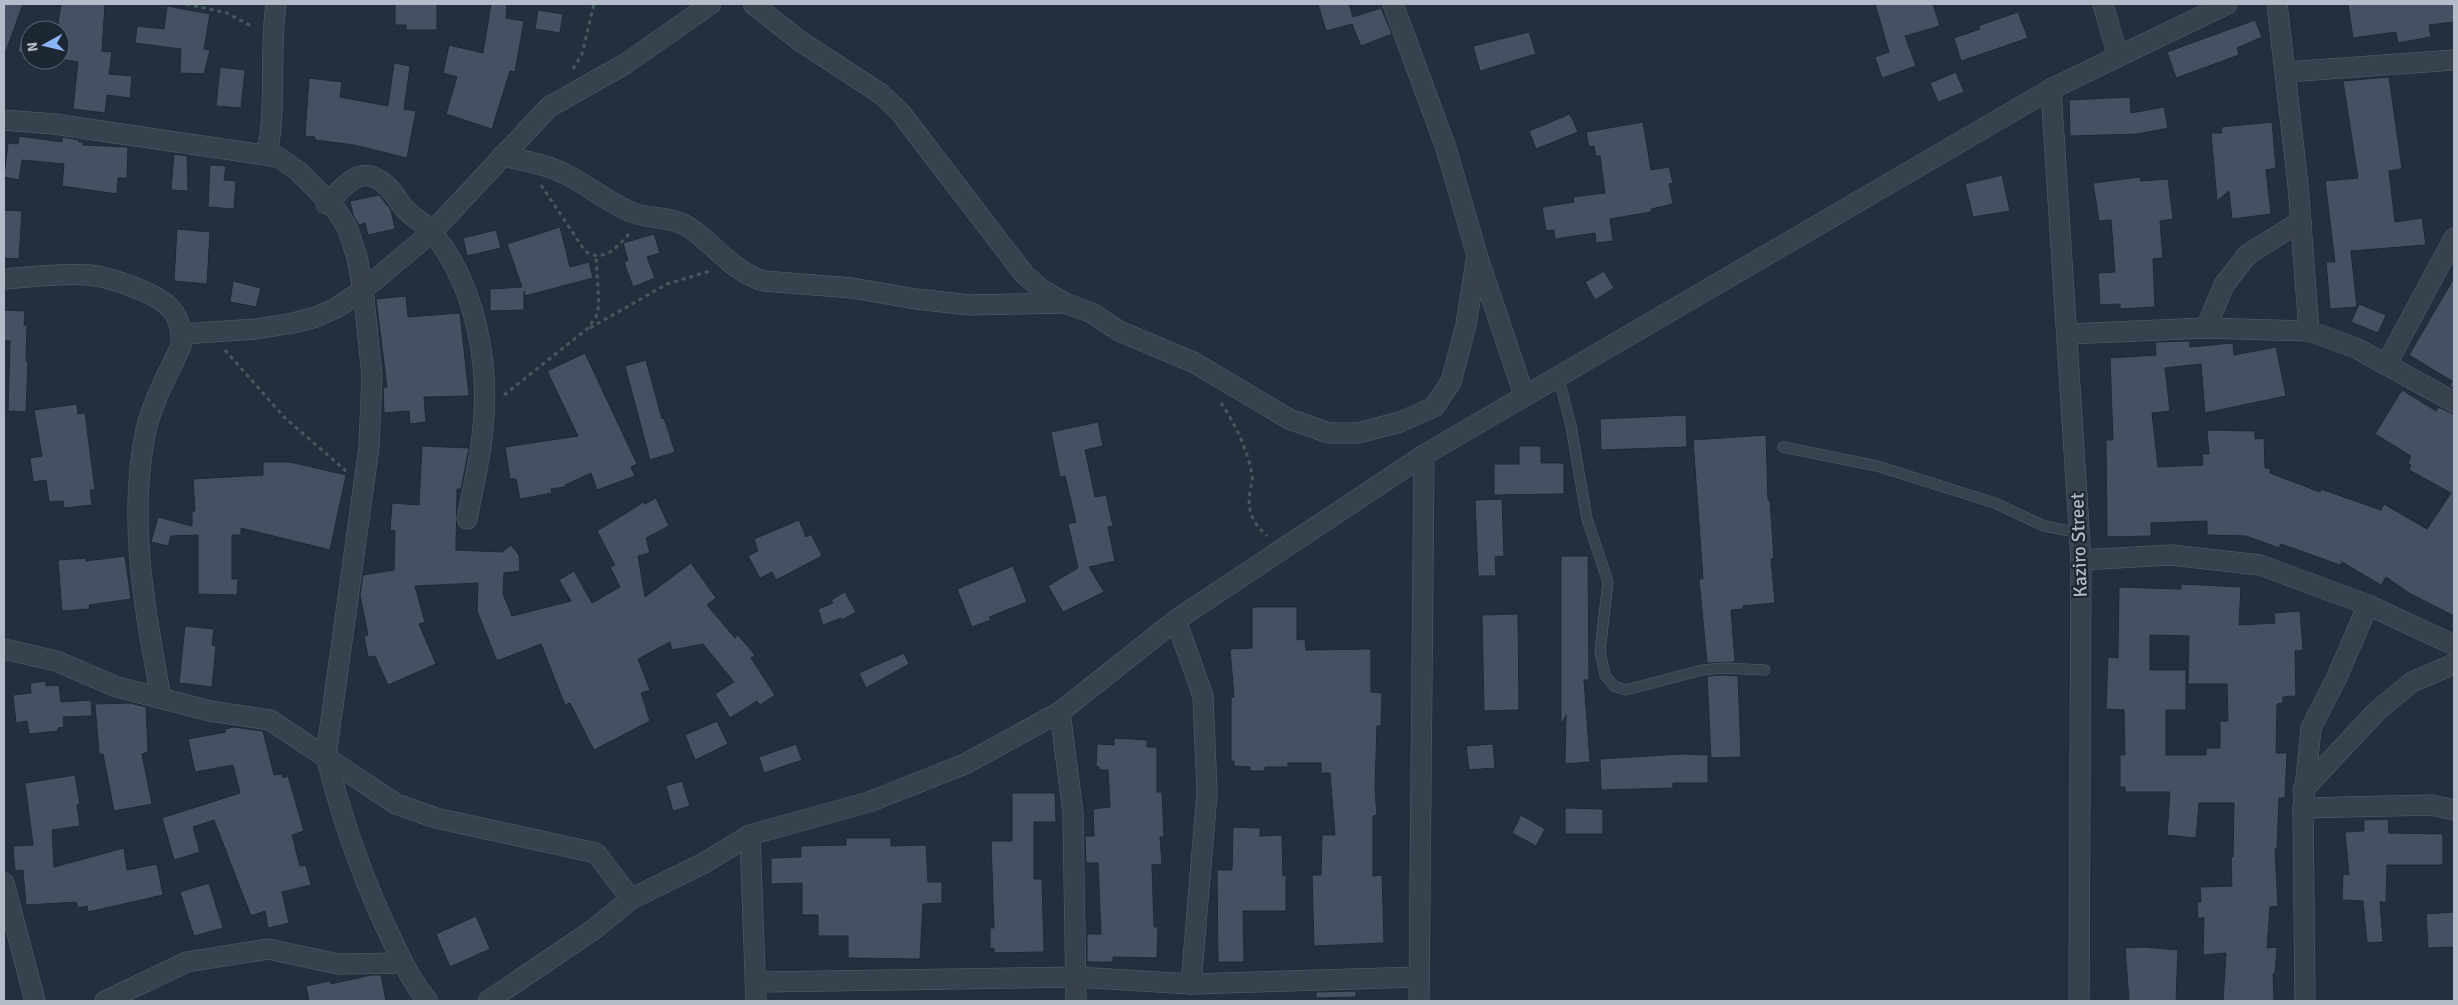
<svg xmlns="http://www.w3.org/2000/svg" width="2458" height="1005" viewBox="0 0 2458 1005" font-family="Signika,sans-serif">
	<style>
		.building { fill: #455162; stroke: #1f2835; fill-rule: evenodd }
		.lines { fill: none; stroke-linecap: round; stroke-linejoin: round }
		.service-casing { stroke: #565f6c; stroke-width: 11 }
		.minor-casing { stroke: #565f6c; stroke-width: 21 }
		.path { stroke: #44595c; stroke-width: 3; stroke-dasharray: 4 4; stroke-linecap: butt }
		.service { stroke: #38414e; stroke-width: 10 }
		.minor { stroke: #38414e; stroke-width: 20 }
		.labels { text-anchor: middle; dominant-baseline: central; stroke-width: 4.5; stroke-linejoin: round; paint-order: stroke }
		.street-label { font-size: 19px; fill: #b4bcc9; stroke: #1d2633 }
	</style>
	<rect width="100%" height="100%" fill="#242f3e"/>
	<g class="building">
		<polygon points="4,4 23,4 6,51 4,51"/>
		<polygon points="61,4 105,4 102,51 112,52 109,74 132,76 130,98 107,95 105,113 73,109 78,62 60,59 60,30 57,30"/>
		<polygon points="395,4 437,4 437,30 406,30 406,25 395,25"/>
		<polygon points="491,4 507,4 506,18 524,21 515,72 510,71 492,129 446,114 457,77 443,73 449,45 483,53"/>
		<polygon points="1318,4 1349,4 1353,17 1381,8 1392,34 1361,46 1352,24 1326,31"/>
		<polygon points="1875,4 1933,4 1940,26 1905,36 1916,66 1882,78 1875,57 1889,52"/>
		<polygon points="2348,4 2454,4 2454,22 2429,25 2431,37 2398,43 2396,32 2353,38"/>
		<polygon points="167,6 210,14 204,49 210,50 204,74 180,73 181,49 135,43 137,26 164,29"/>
		<polygon points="538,10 563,14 560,33 535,29"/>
		<polygon points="2018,12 2028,38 1961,61 1954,38 1980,29 1978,26"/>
		<polygon points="2255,20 2262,37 2237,48 2239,55 2176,78 2167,52"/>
		<polygon points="1529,32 1536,54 1480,71 1473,46"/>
		<polygon points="21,36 30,37 30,54 18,52"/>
		<polygon points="394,63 410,66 404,109 416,111 407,158 354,145 315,140 315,137 305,136 309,78 342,82 340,97 388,106"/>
		<polygon points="220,67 245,70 241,108 216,106"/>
		<polygon points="1956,72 1964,92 1938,102 1930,83"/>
		<polygon points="2389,77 2402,169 2389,171 2395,222 2422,218 2426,245 2351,251 2357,307 2330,309 2326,262 2335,262 2325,181 2358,178 2343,81"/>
		<polygon points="2130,97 2131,113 2164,107 2168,128 2138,134 2070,136 2069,100"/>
		<polygon points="1570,114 1578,132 1536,149 1529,131"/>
		<polygon points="1643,122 1651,170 1669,167 1673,183 1669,184 1673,204 1651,209 1651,212 1610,219 1613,241 1596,243 1595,233 1555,239 1554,230 1546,231 1542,207 1574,202 1573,197 1605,193 1600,156 1596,156 1594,146 1589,147 1586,132"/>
		<polygon points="2272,122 2276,168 2266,170 2271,214 2232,219 2229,191 2217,201 2211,133 2222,133 2221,127"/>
		<polygon points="19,136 62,142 62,137 79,140 79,142 83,142 83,145 128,147 127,178 118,178 117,194 62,186 64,164 22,160 19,180 4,177 8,143 18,144"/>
		<polygon points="174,154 187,156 188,191 171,190"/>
		<polygon points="210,165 226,166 224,180 236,181 234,209 208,207"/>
		<polygon points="2002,175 2010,211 1973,217 1965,184"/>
		<polygon points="2140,177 2141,181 2168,179 2173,219 2160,221 2163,258 2153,259 2155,307 2120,309 2120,304 2100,305 2098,273 2115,272 2111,220 2099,221 2093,183"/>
		<polygon points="379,195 391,210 395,229 368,235 365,223 359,225 353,215 350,201"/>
		<polygon points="4,210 22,211 19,259 4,258"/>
		<polygon points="560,227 570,267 589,262 593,278 525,296 524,291 524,310 490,311 490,289 522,287 507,244"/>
		<polygon points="177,229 210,232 207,284 174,281"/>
		<polygon points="496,230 501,248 467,256 463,238"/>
		<polygon points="654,234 660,253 647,257 655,278 633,287 624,262 628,260 623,243"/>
		<polygon points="1604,271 1614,288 1595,300 1585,282"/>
		<polygon points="2454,278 2454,389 2450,386 2452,381 2409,355"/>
		<polygon points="233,281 261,288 256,307 230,302"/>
		<polygon points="406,296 408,317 460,313 469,396 424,397 426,422 410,424 409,411 384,413 383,388 387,387 376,299"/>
		<polygon points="2359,304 2386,315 2378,333 2351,322"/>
		<polygon points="4,310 25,311 24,325 27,325 26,361 28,362 26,412 8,411 10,341 4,341"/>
		<polygon points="2189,341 2190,347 2233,343 2234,355 2276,347 2286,396 2205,413 2201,364 2165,368 2170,411 2152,413 2158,467 2203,465 2202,454 2209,454 2207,430 2255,431 2255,439 2264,438 2265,468 2270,468 2270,473 2320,492 2321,489 2381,510 2384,504 2427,529 2451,493 2409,470 2411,465 2408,463 2411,456 2375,434 2402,390 2436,411 2438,407 2454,414 2454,616 2409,593 2386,577 2381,585 2342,562 2340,565 2281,544 2279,548 2246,536 2207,535 2207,521 2151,523 2151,536 2107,537 2106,440 2113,440 2110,358 2156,355 2155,342"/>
		<polygon points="585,353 637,464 631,467 635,476 597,490 591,473 565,485 565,487 551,489 552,493 520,499 516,479 510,479 505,447 578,436 547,371"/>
		<polygon points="646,360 662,419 664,418 675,452 650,460 625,366"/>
		<polygon points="77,404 78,414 85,413 95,490 90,490 92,505 64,508 63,501 49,502 46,480 33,482 30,458 42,456 34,410"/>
		<polygon points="1686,415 1687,447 1601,450 1600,419"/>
		<polygon points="1098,422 1103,446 1085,450 1095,497 1106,495 1113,526 1108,527 1115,561 1089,567 1104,592 1063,612 1048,586 1078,568 1068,524 1076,522 1065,476 1060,477 1051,432"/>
		<polygon points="1766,435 1768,500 1770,500 1774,558 1771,559 1775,603 1743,606 1743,609 1731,610 1735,662 1707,663 1699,579 1703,579 1693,440"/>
		<polygon points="422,446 469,448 461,489 457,489 456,550 502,552 511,545 519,555 520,571 504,573 503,594 512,616 571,601 559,580 574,571 592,603 620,587 610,567 615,565 597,531 644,502 645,504 656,498 669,526 646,538 650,553 638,556 645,597 691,563 716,598 707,605 735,638 738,635 755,655 751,658 775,695 760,705 757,701 730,718 715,694 734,682 703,644 672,650 670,642 638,659 650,690 641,693 650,721 594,750 570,703 565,705 541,644 497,661 477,611 478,583 415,586 425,622 419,624 436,664 388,685 375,656 368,657 364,636 368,635 360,595 363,575 394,570 395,531 390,530 392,503 419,505"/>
		<polygon points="1519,446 1541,446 1541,463 1564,463 1564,494 1494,495 1494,464 1519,464"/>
		<polygon points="263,462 290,462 346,475 330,550 241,528 241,535 232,535 232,579 238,579 237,595 198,594 198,535 171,536 168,546 151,542 158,517 192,526 192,511 195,511 193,479 263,475"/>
		<polygon points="1502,499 1504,556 1495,557 1496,576 1478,576 1475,500"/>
		<polygon points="799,520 806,537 811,534 822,556 776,580 772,572 760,578 748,556 758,551 754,539"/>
		<polygon points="125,556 131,599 89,605 90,609 62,611 58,560 86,558 86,561"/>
		<polygon points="1561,556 1588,556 1589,680 1584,680 1590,762 1565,764 1566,715 1561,725"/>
		<polygon points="1013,566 1027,602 989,617 991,620 972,627 957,589"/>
		<path d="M2181,584L2241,587L2239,625L2275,623L2274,613L2300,611L2303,650L2295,651L2296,696L2283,697V703L2277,704L2276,753H2287L2285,798H2279L2277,849H2275L2278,906L2270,907L2267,948L2277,947L2275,974H2273L2274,1001H2223L2226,953L2203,955L2204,918H2198L2197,902H2201L2200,887L2232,886L2231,857H2233L2234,803H2199L2196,838L2167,835L2170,792H2125V787H2120V755H2125L2124,710L2106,709L2108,657L2118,658L2119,587L2181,589ZM2150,635L2189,636L2188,684H2227L2228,721H2220V748H2206V755H2166V710H2186V670H2150Z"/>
		<polygon points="845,592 856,612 842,620 841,618 823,625 818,609 833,603 831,600"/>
		<polygon points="1252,607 1297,607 1297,640 1305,639 1306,650 1371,649 1371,692 1382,693 1381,726 1377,726 1375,789 1377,815 1373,816 1373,876 1382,875 1384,943 1314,946 1312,875 1321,875 1322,835 1335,835 1330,773 1321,773 1321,763 1288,763 1288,767 1265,767 1265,771 1250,771 1250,767 1234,766 1234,761 1231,761 1231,697 1234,697 1230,649 1252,648"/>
		<polygon points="1518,614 1519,710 1484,711 1482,615"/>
		<polygon points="185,626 214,629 212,645 216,646 212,687 179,683"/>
		<polygon points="904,653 909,664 866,688 859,673"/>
		<polygon points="1723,675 1738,676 1741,757 1711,758 1707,676"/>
		<polygon points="46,681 46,686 59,685 61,702 91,700 92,716 63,717 64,727 58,728 58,731 29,734 27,721 16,723 13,695 31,693 30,683"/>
		<polygon points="130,703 146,707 148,752 142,754 152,804 114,811 103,754 99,754 95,704"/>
		<polygon points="717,721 728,744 695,760 685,735"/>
		<polygon points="234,727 263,731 274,775 282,774 283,778 288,776 304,831 292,835 300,866 306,865 311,885 282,892 289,923 268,928 265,911 251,916 214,820 193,827 200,852 174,860 162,818 240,793 233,765 195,772 188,739 226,732 225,729"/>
		<polygon points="1114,738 1147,740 1147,747 1157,747 1157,792 1162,792 1164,837 1160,837 1162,864 1152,865 1154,927 1158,927 1157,958 1113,957 1113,962 1087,962 1087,934 1101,934 1098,863 1086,863 1085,836 1094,836 1093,809 1110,807 1108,770 1100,770 1099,767 1096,766 1097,744 1114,745"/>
		<polygon points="796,744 802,760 764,773 759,757"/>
		<polygon points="1493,744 1495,768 1469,770 1466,746"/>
		<polygon points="1681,754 1708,755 1708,783 1673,783 1673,788 1601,790 1600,759"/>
		<polygon points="75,775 80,804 77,805 80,826 52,830 54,867 124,848 127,870 157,864 163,895 88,912 87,906 78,908 76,902 26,905 23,870 15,871 13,846 33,845 25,783"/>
		<polygon points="682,781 690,806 673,811 666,786"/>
		<polygon points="1012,793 1055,793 1056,822 1034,822 1034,879 1042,879 1044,952 994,953 994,948 990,949 990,928 994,928 991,841 1012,841"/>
		<polygon points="1565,808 1603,809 1603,834 1565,834"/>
		<polygon points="1521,815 1545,829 1536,846 1512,833"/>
		<polygon points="2388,819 2389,833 2443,834 2443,865 2387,865 2386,902 2380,902 2383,942 2367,943 2363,901 2342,900 2343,874 2349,875 2345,832 2364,831 2364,820"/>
		<polygon points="1233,827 1260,828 1260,836 1282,835 1283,876 1286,875 1286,911 1243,911 1244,962 1218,962 1217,870 1232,870"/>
		<polygon points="846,838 891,838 891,846 926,845 928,882 942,882 942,903 923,904 920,959 848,958 848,936 818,936 818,915 802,915 802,883 771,884 771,858 801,857 801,846 846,845"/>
		<polygon points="209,883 223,928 194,936 180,892"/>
		<polygon points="2454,912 2454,947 2428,948 2426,914"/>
		<polygon points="476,916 490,949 450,967 436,934"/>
		<polygon points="2144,947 2178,950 2176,1001 2129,1001 2125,948"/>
		<polygon points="371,975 381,975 386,1001 309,1001 306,986 330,981 331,984"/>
		<polygon points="1356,991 1356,997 1316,998 1316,992"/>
	</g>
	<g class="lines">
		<g class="service-casing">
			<g id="service">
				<polyline points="1558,375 1571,426 1587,519 1608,582 1600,651 1605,675 1614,686 1626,690 1702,670 1723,668 1765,670"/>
				<polyline points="1783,447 1877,466 1995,503 2044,526 2080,533"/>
			</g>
		</g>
		<g class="minor-casing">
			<g id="minor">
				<polyline points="753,4 800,41 881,94 900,112 1024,274 1042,290 1065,303 1092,313 1119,331 1193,362 1289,419 1329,433 1358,433 1400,422 1434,407 1451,382 1466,325 1477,255"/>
				<polyline points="1393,4 1446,148 1477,255 1524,395"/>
				<polyline points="2103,4 2118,57"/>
				<polyline points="2277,4 2298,185 2309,331"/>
				<polyline points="2286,72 2454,60"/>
				<polyline points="2051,89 2081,560 2079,1001"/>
				<path d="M4,120L54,124L278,157L298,171L334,207L347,227L357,257L363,290L372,375L369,447L326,756C342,819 364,883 393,942C403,963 413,984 428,1001"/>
				<path d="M267,154C277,104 269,54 276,4"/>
				<path d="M502,156C526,161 550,165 571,177C591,188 609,203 631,212C647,219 667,216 683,224C713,240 729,271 764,281L852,288L916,299L970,305L1064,303"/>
				<path d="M326,204C346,186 360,161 387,186C395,193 399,203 406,210C414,218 425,224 432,232C477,286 491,369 482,437C479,464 472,492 467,519"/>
				<path d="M4,279C32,277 60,273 88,275C108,276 156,293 169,307C180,317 182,332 181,346C169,372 152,403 146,430C127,519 145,611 161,698"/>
				<polyline points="2206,328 2224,285 2247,255 2301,221"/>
				<polyline points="182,334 256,329 293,323 316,317 336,308 363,290 432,232 549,107 625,64 711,4"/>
				<polyline points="2067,334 2206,328 2309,331 2356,348 2454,402"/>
				<polyline points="2386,365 2454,238"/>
				<polyline points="2081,560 2171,555 2260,565 2368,605 2454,645"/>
				<polyline points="1176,620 1203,696 1207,793 1191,984"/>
				<polyline points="4,649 56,661 117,687 210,711 270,720 396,804 436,818 596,853 631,899"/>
				<polyline points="1060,712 1073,813 1076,1001"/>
				<polyline points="2303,790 2377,711 2412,682 2454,664"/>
				<polyline points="2303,808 2432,805 2454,810"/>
				<polyline points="750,835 756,1001"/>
				<polyline points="4,883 35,1001"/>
				<polyline points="756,982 1076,977 1191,984 1419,977"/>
				<polyline points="105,1001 187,962 268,949 338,964 403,963"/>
				<polyline points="488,1001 593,930 631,899 704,863 750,835 869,802 965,764 1060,712 1176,620 1424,455 2051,89 2227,4"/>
				<polyline points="1419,1001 1424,455"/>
				<polyline points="2305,1001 2303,808 2311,728 2337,677 2368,605"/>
			</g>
		</g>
		<g class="path">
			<polyline points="186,4 227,13 253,27"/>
			<polyline points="573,69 582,54 594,4"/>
			<path d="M541,185L585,251C604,264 618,246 630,233"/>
			<polyline points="590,328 667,284 710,271"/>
			<polyline points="225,350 285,418 346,471"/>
			<polyline points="504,395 587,329 596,317 599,305 596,257"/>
			<path d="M1221,403C1235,423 1248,451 1252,475C1253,481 1251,485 1250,491C1247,511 1252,522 1267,536"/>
		</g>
		<use href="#service" class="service"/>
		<use href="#minor" class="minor"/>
	</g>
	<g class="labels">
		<g class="street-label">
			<text transform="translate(2079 545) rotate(-92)">Kaziro Street</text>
		</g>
	</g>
	<rect width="2458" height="1005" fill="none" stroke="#b4bcc9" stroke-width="10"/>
	<g transform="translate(45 45) rotate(262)"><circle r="24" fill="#1d2633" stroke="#59626f"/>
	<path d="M0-4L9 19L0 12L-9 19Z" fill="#8ab4f8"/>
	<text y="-8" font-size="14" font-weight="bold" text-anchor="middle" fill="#b4bcc9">N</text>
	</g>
</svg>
